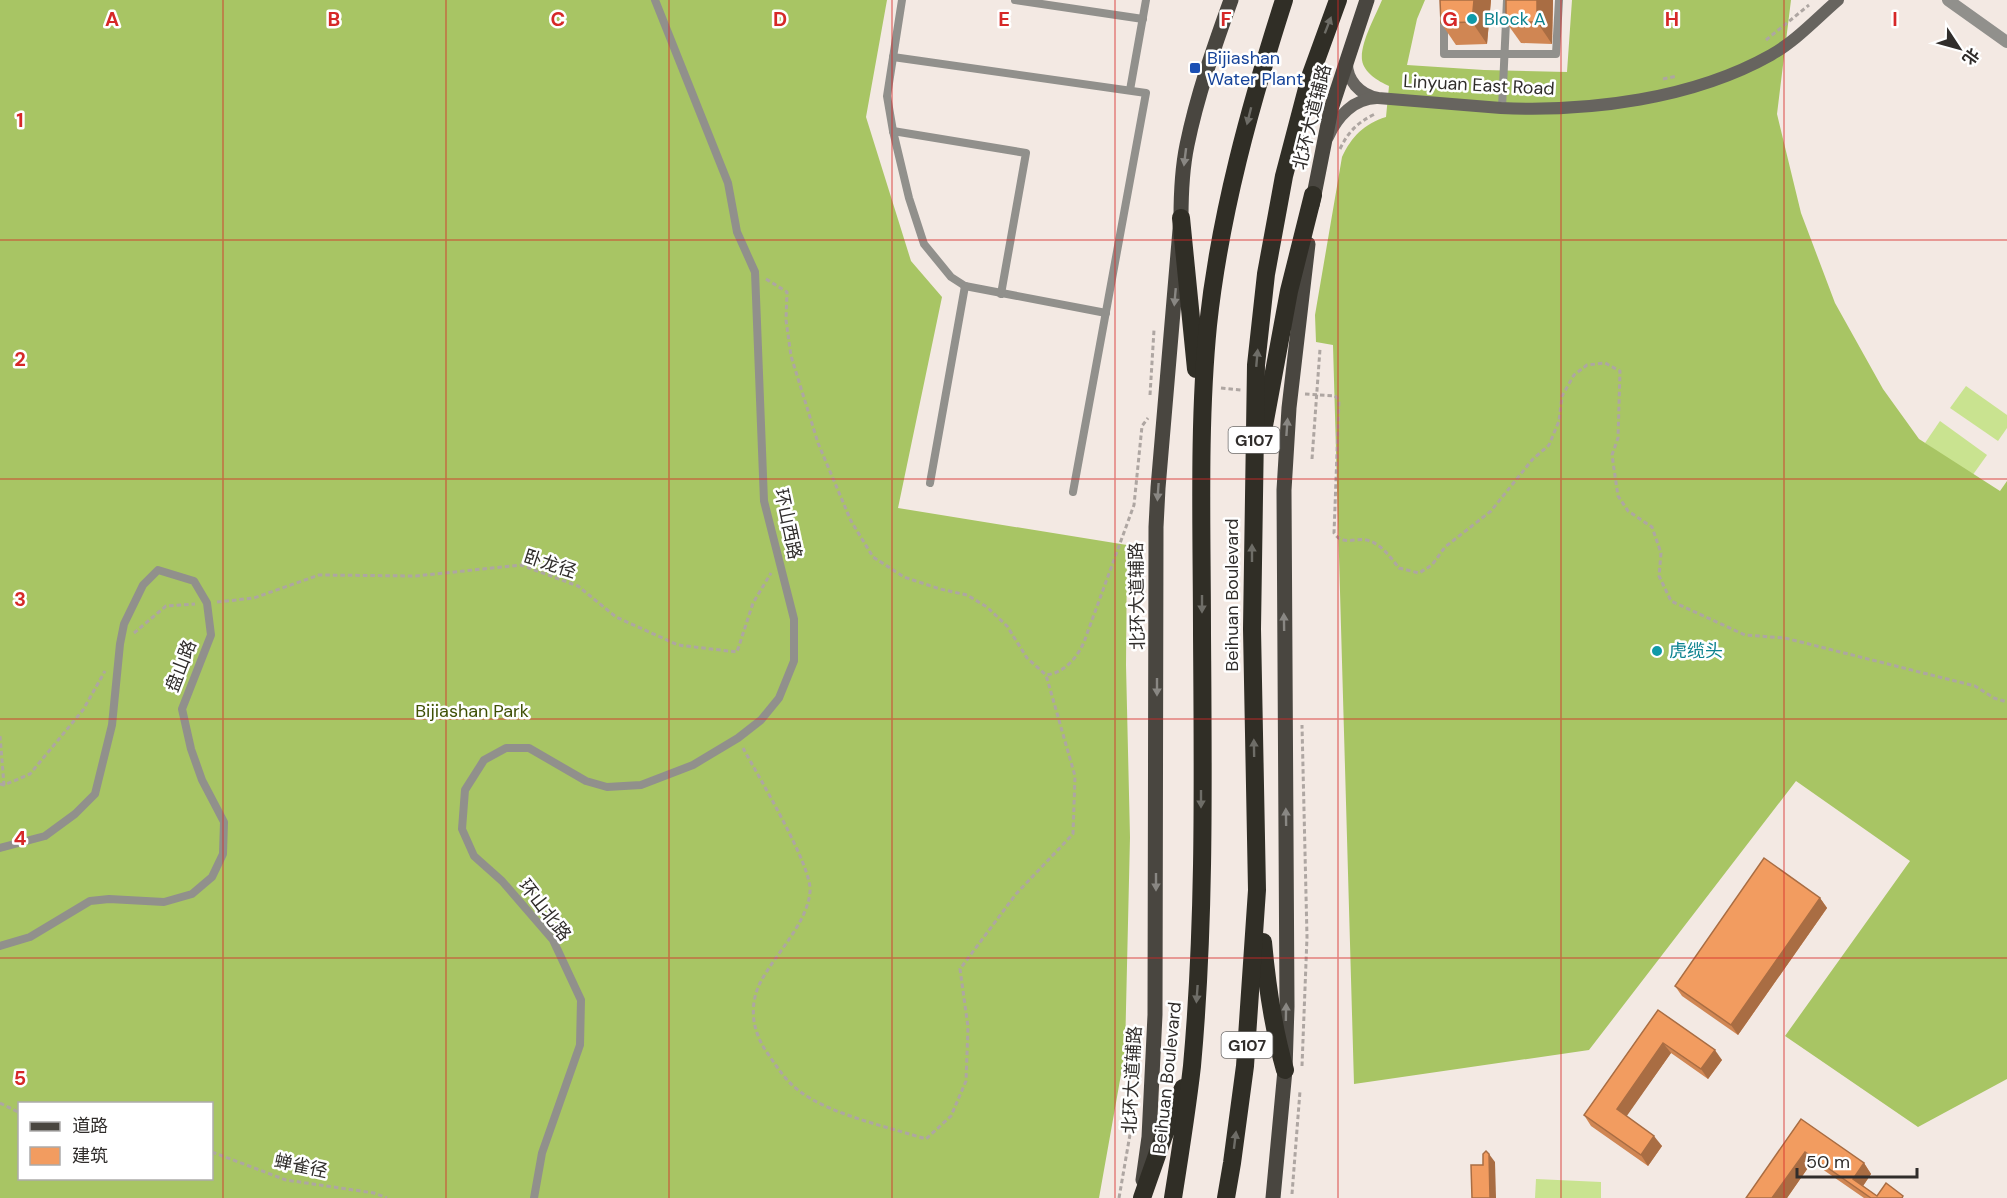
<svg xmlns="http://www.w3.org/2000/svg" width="2007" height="1198" viewBox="0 0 2007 1198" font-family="'DM Sans','Noto Sans SC',sans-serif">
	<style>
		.green { fill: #c9e390 }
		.forest { fill: #a8c564; fill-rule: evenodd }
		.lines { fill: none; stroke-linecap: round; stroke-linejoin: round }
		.path { stroke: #aea6a2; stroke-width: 3; stroke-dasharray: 4.5 3; stroke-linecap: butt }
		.lane { stroke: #91908c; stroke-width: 8 }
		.street { stroke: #91908c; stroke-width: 12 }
		.secondary { stroke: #67645f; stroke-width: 12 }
		.primary { stroke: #494640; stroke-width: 15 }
		.highway { stroke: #302e26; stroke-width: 18 }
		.wall { fill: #d08653 }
		.shaded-wall { fill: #a96d43 }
		.building { fill: #f29c60; stroke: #a96d43; stroke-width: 1.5 }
		.oneway { fill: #6e6d67 }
		.oneway2 { fill: #898783 }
		.grid { fill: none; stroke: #d62828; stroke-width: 1.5; stroke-opacity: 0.55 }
		.culture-dot { fill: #0f9aa8; stroke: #fff; stroke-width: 2 }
		.transit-dot { fill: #1a4fb4; stroke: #fff; stroke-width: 2 }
		.labels { text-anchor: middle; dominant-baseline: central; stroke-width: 5; stroke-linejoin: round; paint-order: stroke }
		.shield { fill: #fff; stroke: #6e6c6b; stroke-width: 1.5 }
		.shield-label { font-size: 16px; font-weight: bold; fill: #302d2b }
		.culture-label { font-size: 18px; fill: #0d838f; stroke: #fff; text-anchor: start }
		.transit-label { font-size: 18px; fill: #164399; stroke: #fff; text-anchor: start }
		.street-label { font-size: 18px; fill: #302d2b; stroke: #fff }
		.park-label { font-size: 18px; fill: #3f5005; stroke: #fff }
		.grid-label { font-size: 20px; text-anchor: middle; font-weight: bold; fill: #d62828; stroke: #fff; stroke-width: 5; stroke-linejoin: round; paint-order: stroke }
	</style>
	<rect width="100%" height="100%" fill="#f3e9e3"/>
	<g class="green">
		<polygon points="1966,386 2007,415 2007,428 1998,441 1950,408"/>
		<polygon points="1940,421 1987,455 1972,476 1925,443"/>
		<polygon points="1536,1179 1601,1182 1601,1198 1535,1198"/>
	</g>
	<g class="forest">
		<path d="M0,0H887L866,117L911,261L942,297L898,508L1127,545L1126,665L1130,837L1125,1052L1099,1198H0ZM20,1104H212V1178H20Z"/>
		<path d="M1382,0H1425L1417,19L1407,65L1484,70L1567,72L1572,0H1791L1777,114L1801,213L1835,303L1883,389L1919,439L2000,491L2007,481V1079L1918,1127L1785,1036L1910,861L1796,781L1589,1050L1354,1084L1333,345L1316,342L1315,315L1342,157C1352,136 1364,124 1386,117L1389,86C1378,81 1364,73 1362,60C1360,43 1376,15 1382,0Z"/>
	</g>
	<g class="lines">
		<g class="path">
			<polyline points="1766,40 1809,5"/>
			<polyline points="1663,79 1677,76"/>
			<path d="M1340,149C1348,132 1358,122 1375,114"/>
			<path d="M766,279L787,292L786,320L791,356L818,443L851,521L873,557L904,577L940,589L967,595L987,607L1007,626L1027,658L1046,675C1064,673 1077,658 1084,642L1134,505L1142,426L1148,418"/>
			<polyline points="1221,388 1241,390"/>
			<path d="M1305,394L1335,396L1339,400L1334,533C1343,547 1358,536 1370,541C1383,546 1391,558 1399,568L1419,573L1432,565L1445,547L1491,511L1532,460L1549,445L1559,421L1562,396L1574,375L1587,365L1605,363L1620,371L1618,438L1612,455L1618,496L1628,511L1652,527L1661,553L1659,576L1671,601L1745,635L1785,638L1975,686L1994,698L2007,702"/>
			<polyline points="1150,395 1154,330"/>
			<polyline points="1312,459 1320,349"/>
			<polyline points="217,602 254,598 319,575 416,576 521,565 578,586 616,617 678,645 737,652 753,603 771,573"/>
			<polyline points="134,633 166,606 195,604"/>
			<polyline points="0,736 4,785"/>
			<path d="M743,748C757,774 813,867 810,892C807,924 775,954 760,983C749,1006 752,1030 766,1051C777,1067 786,1082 802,1093C833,1115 888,1127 926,1139L951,1116L966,1081L968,1027L960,969L1016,894L1073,834L1075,776L1046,675"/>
			<polyline points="0,784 4,785 30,774 83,710 105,671"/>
			<polyline points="1302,1066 1307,937 1302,725"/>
			<polyline points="0,1103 20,1113"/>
			<polyline points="212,1152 286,1180 374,1193 387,1198"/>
			<polyline points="1292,1194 1300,1091"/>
			<polyline points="1119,1198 1133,1117"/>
		</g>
		<g class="lane">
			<polyline points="902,0 887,96 893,131 909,198 924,244 951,277 965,286 1106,313"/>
			<polyline points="1015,0 1143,19"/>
			<polyline points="1447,0 1444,16 1444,54 1556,54 1559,0"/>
			<polyline points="893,57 1146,93 1073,492"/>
			<polyline points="1130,90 1146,0"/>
			<polyline points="1502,108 1507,0"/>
			<polyline points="893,131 1026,153 1001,294"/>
			<polyline points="930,483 965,286"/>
			<polyline points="0,848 45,836 75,814 95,794 112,725 120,644 124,624 143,585 158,570 194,581 207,603 211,635 182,709 191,749 202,780 224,822 223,854 212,877 192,894 164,902 109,899 90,901 30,937 0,946"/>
			<polyline points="534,1198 542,1153 580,1045 581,1000 553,940 502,881 474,856 462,829 465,790 484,760 506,748 529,748 586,781 607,787 641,785 693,765 738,738 761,720 779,698 794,661 794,619 764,501 755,272 737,232 728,183 655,0"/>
		</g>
		<polyline class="street" points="1948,0 2007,42"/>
		<g class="secondary">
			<path d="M1347,61C1346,80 1360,95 1378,98C1419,101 1460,105 1501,108C1589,112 1693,99 1771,55C1796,41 1817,18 1838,0"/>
			<path d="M1328,137C1337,117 1354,98 1377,98"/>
		</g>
		<g class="primary">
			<polyline points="1312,205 1331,109 1367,0"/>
			<path d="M1143,1180L1149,1137L1155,1015L1156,527L1158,488L1181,218C1181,194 1182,169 1187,145C1197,96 1214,47 1231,0"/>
			<polyline points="1273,1198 1285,1070 1287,1006 1284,490 1289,408 1308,244"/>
		</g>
		<g class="highway">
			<polyline points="1181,218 1196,369"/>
			<polyline points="1263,431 1289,291 1313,195"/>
			<path d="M1263,942C1267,986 1273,1028 1285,1070"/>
			<polyline points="1142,1198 1163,1138 1183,1088"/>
			<path d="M1173,1198C1180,1154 1187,1110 1192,1066C1205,923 1203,778 1202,634C1202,532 1198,427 1208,325C1220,214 1250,106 1284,0"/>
			<polyline points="1226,1198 1232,1163 1245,1066 1257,890 1252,629 1256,365 1266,274 1284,176 1310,77 1338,0"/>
		</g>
	</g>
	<g class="wall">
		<polygon points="1440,0 1491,0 1487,44 1456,45 1441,23"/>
		<polygon points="1506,0 1553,0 1552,44 1521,43 1506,22"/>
		<polygon points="1820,898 1827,908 1738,1035 1682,996 1675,986"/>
		<polygon points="1658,1010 1722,1060 1708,1079 1671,1053 1626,1116 1662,1146 1648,1166 1591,1126 1584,1115"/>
		<polygon points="1801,1119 1864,1163 1871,1174 1863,1186 1877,1196 1902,1198 1864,1198 1812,1162 1787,1198 1746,1198"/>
	</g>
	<g class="shaded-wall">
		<polygon points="1474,0 1491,0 1487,44 1472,22"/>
		<polygon points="1537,0 1553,0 1552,44 1537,22"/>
		<polygon points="1820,898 1827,908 1738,1035 1731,1025"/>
		<polygon points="1663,1043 1671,1053 1624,1120 1617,1109"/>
		<polygon points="1715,1050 1722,1060 1708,1079 1701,1069"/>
		<polygon points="1654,1136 1662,1146 1648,1166 1641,1155"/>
		<polygon points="1805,1152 1812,1162 1787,1198 1772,1198"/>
		<polygon points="1489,1154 1495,1162 1496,1198 1490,1198"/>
		<polygon points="1864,1163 1871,1174 1861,1189 1853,1179"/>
	</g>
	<g class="building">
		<polygon points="1440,0 1474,0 1472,22 1441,23"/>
		<rect x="1506" y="0" width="31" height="22"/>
		<polygon points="1764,858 1820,898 1731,1025 1675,986"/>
		<polygon points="1658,1010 1715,1050 1701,1069 1663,1043 1617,1109 1654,1136 1641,1155 1584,1115"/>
		<polygon points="1801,1119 1864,1163 1853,1179 1877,1196 1886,1183 1903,1196 1902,1198 1871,1198 1805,1152 1772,1198 1746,1198"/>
		<polygon points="1486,1151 1489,1154 1490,1198 1472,1198 1471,1165 1483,1165 1483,1154"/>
	</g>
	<defs><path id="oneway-solid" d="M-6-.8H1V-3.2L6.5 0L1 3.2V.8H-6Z" transform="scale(1.5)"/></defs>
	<g class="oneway">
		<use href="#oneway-solid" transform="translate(1328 25) rotate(-69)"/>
		<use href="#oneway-solid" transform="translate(1249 116) rotate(104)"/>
		<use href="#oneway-solid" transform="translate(1257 358) rotate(-85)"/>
		<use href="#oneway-solid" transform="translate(1252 553) rotate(-90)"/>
		<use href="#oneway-solid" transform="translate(1202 604) rotate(90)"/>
		<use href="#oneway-solid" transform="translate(1254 748) rotate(-91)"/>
		<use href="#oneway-solid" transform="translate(1201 799) rotate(90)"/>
		<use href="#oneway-solid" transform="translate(1197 994) rotate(94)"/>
		<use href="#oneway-solid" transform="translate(1235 1140) rotate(-83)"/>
	</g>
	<g class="oneway2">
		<use href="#oneway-solid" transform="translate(1185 157) rotate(97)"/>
		<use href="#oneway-solid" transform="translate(1175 297) rotate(95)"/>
		<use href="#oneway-solid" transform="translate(1287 427) rotate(-86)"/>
		<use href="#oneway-solid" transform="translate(1158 492) rotate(94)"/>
		<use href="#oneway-solid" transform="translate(1284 622) rotate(-91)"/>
		<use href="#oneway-solid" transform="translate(1157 687) rotate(90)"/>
		<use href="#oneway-solid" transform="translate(1286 817) rotate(-91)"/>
		<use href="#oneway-solid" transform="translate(1156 882) rotate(90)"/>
		<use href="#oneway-solid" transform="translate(1286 1012) rotate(-89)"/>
	</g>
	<path class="grid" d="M223,0V1198M446,0V1198M669,0V1198M892,0V1198M1115,0V1198M1338,0V1198M1561,0V1198M1784,0V1198M0,240H2007M0,479H2007M0,719H2007M0,958H2007"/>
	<g class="culture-dot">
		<circle cx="1472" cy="19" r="6"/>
		<circle cx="1657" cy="651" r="6"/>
	</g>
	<rect class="transit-dot" x="1189" y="62" width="12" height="12" rx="3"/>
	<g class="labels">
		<g class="shield">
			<rect x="1228.5" y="427" width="51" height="26" rx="4.5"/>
			<rect x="1221.5" y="1032" width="51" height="26" rx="4.5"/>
		</g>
		<g class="shield-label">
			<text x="1254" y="440">G107</text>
			<text x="1247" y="1045">G107</text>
		</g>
		<g class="culture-label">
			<text x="1484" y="19">Block A</text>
			<text x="1669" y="651">虎缆头</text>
		</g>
		<g class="transit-label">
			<text x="1207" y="58">Bijiashan<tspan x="1207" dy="21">Water Plant</tspan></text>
		</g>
		<g class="street-label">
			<text transform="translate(1479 85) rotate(3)">Linyuan East Road</text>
			<text transform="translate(1312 117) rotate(-76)">北环大道辅路</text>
			<text transform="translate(788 524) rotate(78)">环山西路</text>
			<text transform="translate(550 564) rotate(18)">卧龙径</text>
			<text transform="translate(1232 595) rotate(-90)">Beihuan Boulevard</text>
			<text transform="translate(1137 596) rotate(-91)">北环大道辅路</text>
			<text transform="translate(181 666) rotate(-69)">盘山路</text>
			<text transform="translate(545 910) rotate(52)">环山北路</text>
			<text transform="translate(1167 1078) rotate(-84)">Beihuan Boulevard</text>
			<text transform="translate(1132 1080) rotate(-87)">北环大道辅路</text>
			<text transform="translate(301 1166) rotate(12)">蝉雀径</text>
		</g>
		<g class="park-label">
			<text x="472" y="711">Bijiashan Park</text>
		</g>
	</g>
	<g class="grid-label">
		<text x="112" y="26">A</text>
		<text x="334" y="26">B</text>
		<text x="558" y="26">C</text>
		<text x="780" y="26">D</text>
		<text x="1004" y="26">E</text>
		<text x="1226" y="26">F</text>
		<text x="1450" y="26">G</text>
		<text x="1672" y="26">H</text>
		<text x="1895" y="26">I</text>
		<text x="20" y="127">1</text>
		<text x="20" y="366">2</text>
		<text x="20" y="606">3</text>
		<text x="20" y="845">4</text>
		<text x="20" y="1085">5</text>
	</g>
	<rect x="18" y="1102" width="195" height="78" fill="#ffffff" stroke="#acabaa" stroke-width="1.5"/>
	<rect x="30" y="1122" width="30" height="9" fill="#494640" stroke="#acabaa" stroke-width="1.5"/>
	<text x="72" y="1132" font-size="18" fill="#302d2b">道路</text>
	<rect x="30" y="1147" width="30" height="18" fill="#f29c60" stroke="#acabaa" stroke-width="1.5"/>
	<text x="72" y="1162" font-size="18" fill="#302d2b">建筑</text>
	<g transform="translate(1959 48) rotate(126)" stroke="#ffffff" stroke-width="4.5" paint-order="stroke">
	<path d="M0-4.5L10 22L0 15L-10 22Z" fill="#302d2b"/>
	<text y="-9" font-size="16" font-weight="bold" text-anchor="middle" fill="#302d2b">北</text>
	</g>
	<path d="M1797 1168v9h120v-9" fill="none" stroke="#302d2b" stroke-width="3"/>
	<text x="1806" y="1168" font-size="18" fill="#302d2b" stroke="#ffffff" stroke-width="4.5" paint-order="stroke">50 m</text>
</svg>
